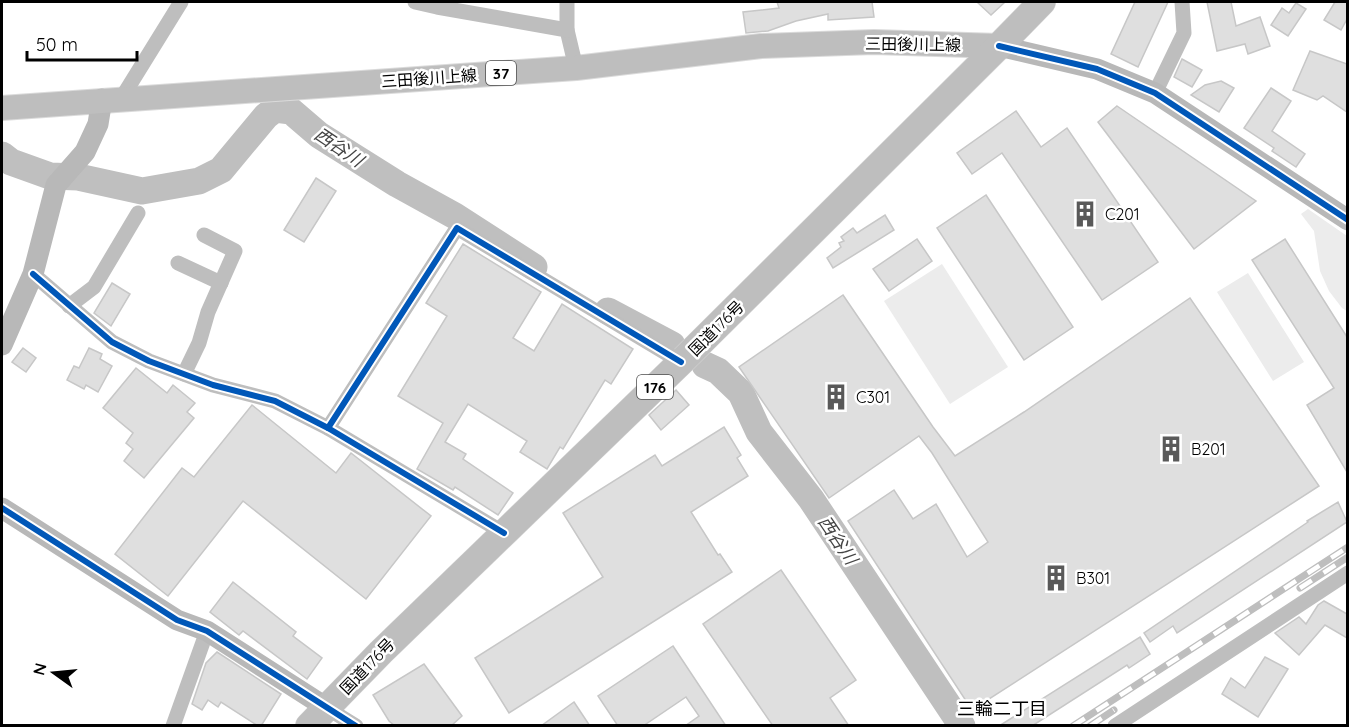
<svg xmlns="http://www.w3.org/2000/svg" width="1349" height="727" viewBox="0 0 1349 727" font-family="Quicksand,'Noto Sans JP',sans-serif">
	<style>
		.green { fill: #ececec }
		.lines { fill: none; stroke-linecap: round; stroke-linejoin: round }
		.river { stroke: #bfbfbf; stroke-width: 27 }
		.building { fill: #dfdfdf; stroke: #c7c7c7; stroke-width: 1.5 }
		.primary-casing { stroke: #dbdbdb; stroke-width: 26 }
		.highway-casing { stroke: #dbdbdb; stroke-width: 28 }
		.street { stroke: #bebebe; stroke-width: 15 }
		.secondary { stroke: #b8b8b8; stroke-width: 21 }
		.primary { stroke: #bebebe; stroke-width: 24 }
		.highway { stroke: #bebebe; stroke-width: 27 }
		.rail-casing { stroke: #bebebe; stroke-width: 7 }
		.rail { stroke: #fff; stroke-width: 4.5; stroke-dasharray: 14; stroke-linecap: butt }
		.cycleway-casing { stroke: #fff; stroke-width: 10 }
		.cycleway { stroke: #0057b8; stroke-width: 6 }
		.labels { text-anchor: middle; dominant-baseline: central; stroke-width: 5; stroke-linejoin: round; paint-order: stroke }
		.shield { fill: #fff; stroke: #4c4c4c; stroke-width: 1.5 }
		.shield-label { font-size: 15px; font-weight: bold; fill: #000 }
		.street-label { font-size: 16px; fill: #000; stroke: #fff }
		.poi-label { font-size: 16px; fill: #000; stroke: #fff; text-anchor: start }
		.water-label { font-size: 18px; font-style: italic; fill: #444; stroke: #fff }
		.neighbourhood-label { font-size: 18px; fill: #000; stroke: #fff }
	</style>
	<rect width="100%" height="100%" fill="#fff"/>
	<g class="green">
		<polygon points="1308,209 1347,236 1347,311 1342,308 1329,291 1320,271 1314,231 1301,214"/>
		<polygon points="942,264 1008,367 950,404 884,301"/>
		<polygon points="1248,273 1304,362 1273,381 1217,292"/>
	</g>
	<g class="lines">
		<g class="river">
			<polyline points="2,155 11,162 50,176 78,177 142,191 199,181 221,170 266,116 275,109 291,111 319,135 397,184 455,216 534,267"/>
			<polyline points="608,311 672,345"/>
			<polyline points="705,365 718,371 741,393 759,432 811,499 962,726"/>
		</g>
	</g>
	<g class="building">
		<polygon points="777,2 872,2 874,17 828,20 828,14 796,21 768,31 746,33 743,12 779,8"/>
		<polygon points="977,2 1005,2 991,15"/>
		<polygon points="1135,2 1168,2 1138,67 1111,54"/>
		<polygon points="1207,2 1231,2 1236,26 1260,17 1270,46 1248,54 1245,44 1217,51"/>
		<polygon points="1335,2 1347,2 1347,19 1341,30 1324,20"/>
		<polygon points="1296,3 1306,9 1288,36 1271,25 1282,8 1289,13"/>
		<polygon points="1310,51 1347,64 1347,112 1323,96 1317,100 1293,90"/>
		<polygon points="1182,59 1202,70 1192,87 1174,77"/>
		<polygon points="1221,81 1234,88 1219,112 1191,95 1205,85"/>
		<polygon points="1271,88 1291,101 1272,131 1305,154 1296,167 1272,151 1274,148 1244,128"/>
		<polygon points="1117,106 1256,201 1194,249 1098,122"/>
		<polygon points="1016,111 1041,147 1067,128 1158,262 1102,300 1002,153 972,174 957,153"/>
		<polygon points="316,178 336,191 304,242 284,230"/>
		<polygon points="986,195 1073,327 1024,360 937,228"/>
		<polygon points="885,215 894,230 833,268 827,258 841,247 839,243 844,241 841,237 853,228 857,233"/>
		<polygon points="917,239 932,261 889,291 873,269"/>
		<polygon points="1285,239 1347,337 1347,472 1307,405 1334,388 1252,260"/>
		<polygon points="463,244 541,292 513,338 534,351 562,304 633,349 611,384 605,380 563,449 560,447 547,469 520,452 527,441 468,404 445,442 466,454 463,459 513,493 498,515 455,487 453,490 417,469 443,423 398,396 447,316 426,303"/>
		<polygon points="112,283 130,294 111,326 94,313"/>
		<polygon points="843,295 933,427 955,456 1024,412 1190,298 1319,486 972,710 848,521 894,490 913,519 936,504 967,557 988,542 932,453 919,436 829,498 739,367"/>
		<polygon points="23,348 36,358 26,372 12,362"/>
		<polygon points="89,348 102,354 100,359 112,366 98,392 86,385 84,389 67,380 74,366 79,368"/>
		<polygon points="136,368 167,393 173,385 195,403 187,412 194,418 144,478 124,461 133,449 126,443 133,433 103,408"/>
		<polygon points="676,390 689,405 661,430 649,415"/>
		<polygon points="252,405 336,473 351,453 431,516 366,599 243,501 168,596 115,554 182,468 194,477"/>
		<polygon points="724,427 741,455 737,458 748,476 691,512 718,555 720,554 732,572 509,713 475,658 603,577 563,513 655,455 662,466"/>
		<polygon points="1338,502 1347,522 1177,633 1173,626 1150,642 1144,633 1308,522 1307,521"/>
		<polygon points="781,570 856,680 830,698 849,726 773,726 703,624"/>
		<polygon points="233,582 296,632 293,636 322,658 307,679 243,631 239,635 210,612"/>
		<polygon points="1324,601 1347,614 1347,638 1325,625 1299,655 1275,633 1299,617 1306,624 1318,605"/>
		<polygon points="1140,637 1150,654 1129,668 1127,665 1032,726 999,726"/>
		<polygon points="673,646 726,726 685,726 699,716 686,697 643,726 618,726 598,696"/>
		<polygon points="217,652 281,694 261,726 258,726 221,702 218,707 208,700 202,710 192,704 206,663"/>
		<polygon points="1265,657 1288,669 1258,717 1222,694 1231,678 1245,688"/>
		<polygon points="424,664 462,716 451,726 395,726 389,721 373,695"/>
		<polygon points="574,702 590,726 541,726"/>
	</g>
	<g class="lines">
		<g class="primary-casing">
			<polyline id="primary" points="2,108 576,68 761,46 874,42 999,46"/>
		</g>
		<g class="highway-casing">
			<polyline id="highway" points="309,726 381,652 681,362 999,46 1042,2"/>
		</g>
		<g class="street">
			<polyline points="415,2 437,7 567,30 576,68"/>
			<polyline points="567,30 567,2"/>
			<polyline points="1155,93 1184,33 1182,2"/>
			<polyline points="121,99 181,2"/>
			<polyline points="178,263 221,283"/>
			<polyline points="33,274 112,342 149,361 213,385 275,401 328,428 504,533"/>
			<polyline points="69,306 94,287 138,213"/>
			<polyline points="184,374 199,343 208,312 235,251 204,235"/>
			<polyline points="328,428 457,228 681,362"/>
			<polyline points="327,708 356,726"/>
			<polyline points="173,726 207,631"/>
			<polyline points="1115,726 1348,573"/>
		</g>
		<g class="secondary">
			<polyline points="999,46 1097,69 1155,93 1348,220"/>
			<polyline points="2,345 33,274 56,185 85,152 98,124 102,99"/>
			<polyline points="2,508 177,620 207,631 327,708"/>
		</g>
		<use href="#primary" class="primary"/>
		<use href="#highway" class="highway"/>
		<g class="rail-casing">
			<g id="rail">
				<polyline points="1300,588 1348,557"/>
				<polyline points="1073,726 1348,547"/>
				<polyline points="1090,726 1114,710"/>
			</g>
		</g>
		<use href="#rail" class="rail"/>
		<g class="cycleway-casing">
			<g id="cycleway">
				<polyline points="999,46 1097,69 1155,93 1348,220"/>
				<polyline points="33,274 112,342 149,361 213,385 275,401 328,428 504,533"/>
				<polyline points="328,428 457,228 681,362"/>
				<polyline points="2,508 177,620 207,631 356,726"/>
			</g>
		</g>
		<use href="#cycleway" class="cycleway"/>
	</g>
	<defs>
		<g id="building-bare" transform="scale(2.07)"><path d="M-4-6H4V6H1V3H-1V6H-4ZM-2.5-4.3h1.7v1.8h-1.7ZM.8-4.3h1.7v1.8H.8ZM-2.5-1h1.7V.8h-1.7ZM.8-1h1.7V.8H.8Z" fill="#595959" stroke="#fff" stroke-width="2.5" paint-order="stroke"/></g>
	</defs>
	<g fill-rule="evenodd">
		<use href="#building-bare" x="1085" y="214"/>
		<use href="#building-bare" x="836" y="397"/>
		<use href="#building-bare" x="1171" y="449"/>
		<use href="#building-bare" x="1056" y="578"/>
	</g>
	<g class="labels">
		<g class="shield">
			<rect x="486" y="61" width="30" height="24" rx="4.5"/>
			<rect x="637" y="375" width="36" height="24" rx="4.5"/>
		</g>
		<g class="shield-label">
			<text x="501" y="73">37</text>
			<text x="655" y="387">176</text>
		</g>
		<g class="street-label">
			<text transform="translate(913 44) rotate(1)">三田後川上線</text>
			<text transform="translate(429 78) rotate(-4)">三田後川上線</text>
			<text transform="translate(716 328) rotate(-45)">国道176号</text>
			<text transform="translate(367 666) rotate(-46)">国道176号</text>
		</g>
		<g class="poi-label">
			<text x="1105" y="214">C201</text>
			<text x="856" y="397">C301</text>
			<text x="1191" y="449">B201</text>
			<text x="1076" y="578">B301</text>
		</g>
		<g class="water-label">
			<text transform="translate(339 147) rotate(34)">西谷川</text>
			<text transform="translate(838 540) rotate(56)">西谷川</text>
		</g>
		<g class="neighbourhood-label">
			<text x="1002" y="708">三輪二丁目</text>
		</g>
	</g>
	<rect width="1349" height="727" fill="none" stroke="#000000" stroke-width="6"/>
	<g transform="translate(54 673) rotate(285)" stroke="#ffffff" stroke-width="4.5" paint-order="stroke">
	<path d="M0-4.5L10 22L0 15L-10 22Z" fill="#000000"/>
	<text y="-9" font-size="16" font-weight="bold" text-anchor="middle" fill="#000000">N</text>
	</g>
	<path d="M27 51v9h110v-9" fill="none" stroke="#000000" stroke-width="3"/>
	<text x="36" y="51" font-size="18" fill="#000000" stroke="#ffffff" stroke-width="4.5" paint-order="stroke">50 m</text>
</svg>
